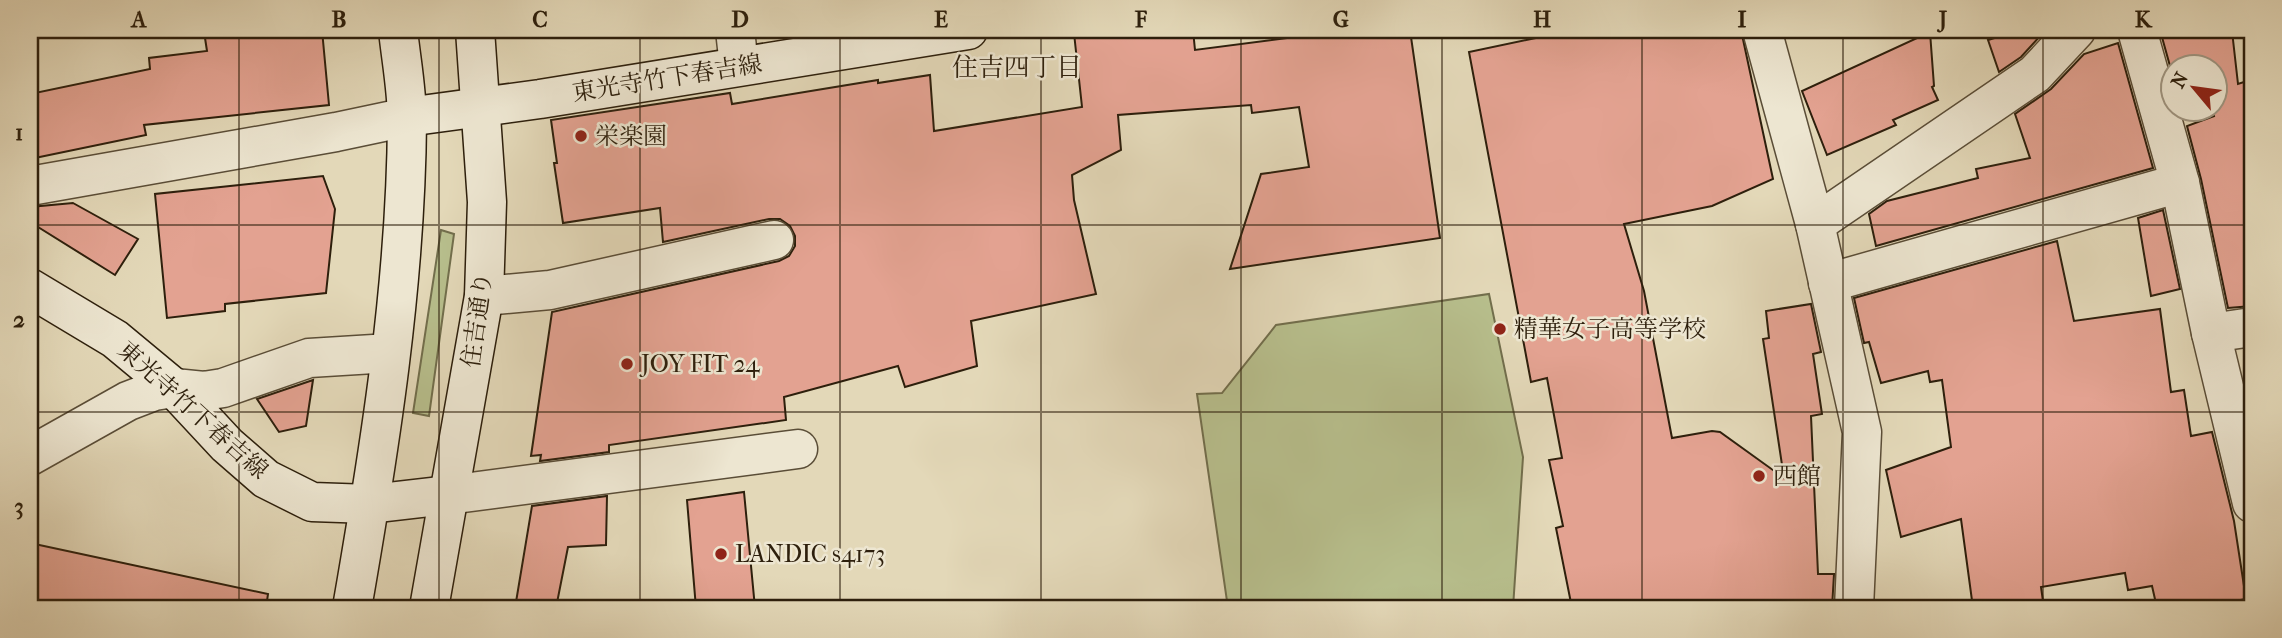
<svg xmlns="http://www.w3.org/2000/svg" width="2282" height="638" viewBox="0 0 2282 638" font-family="'IM FELL French Canon','Noto Serif JP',serif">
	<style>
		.green { fill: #b7be8c; stroke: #726e4c; stroke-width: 2 }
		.building { fill: #e3a291; stroke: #2d1f0c; stroke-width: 2 }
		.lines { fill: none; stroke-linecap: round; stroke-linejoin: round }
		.street-casing { stroke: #5a4d37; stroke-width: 41 }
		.secondary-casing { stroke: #2d1f0c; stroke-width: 41 }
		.street { stroke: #ede6d1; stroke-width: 38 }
		.secondary { stroke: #ede6d1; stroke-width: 38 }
		.grid { fill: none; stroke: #2d1f0c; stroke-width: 2; stroke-opacity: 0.55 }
		.poi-dot { fill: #8f2418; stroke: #ede6d1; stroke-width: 2.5 }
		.labels { text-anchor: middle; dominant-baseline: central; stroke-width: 5; stroke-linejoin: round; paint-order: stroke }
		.street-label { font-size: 24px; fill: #2d1f0c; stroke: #ede6d1 }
		.poi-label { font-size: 24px; fill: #2d1f0c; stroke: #ede6d1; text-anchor: start }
		.neighbourhood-label { font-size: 26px; fill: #2d1f0c; stroke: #ede6d1 }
		.neatline { fill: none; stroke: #2d1f0c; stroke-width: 2.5 }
		.grid-label { font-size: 23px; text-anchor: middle; font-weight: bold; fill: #2d1f0c }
	</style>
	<rect width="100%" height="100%" fill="#e3d8b8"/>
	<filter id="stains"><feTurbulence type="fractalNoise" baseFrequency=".00286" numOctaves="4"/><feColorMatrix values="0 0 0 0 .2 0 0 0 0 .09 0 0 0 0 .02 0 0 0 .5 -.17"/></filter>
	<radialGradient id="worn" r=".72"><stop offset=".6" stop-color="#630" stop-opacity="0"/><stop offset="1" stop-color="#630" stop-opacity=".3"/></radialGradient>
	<g class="green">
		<polygon points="441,230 454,234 429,416 413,413"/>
		<polygon points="1489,294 1523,457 1513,608 1228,608 1197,394 1222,393 1276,325"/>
	</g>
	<g class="building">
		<polygon points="274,30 322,30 329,105 144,125 146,135 30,159 30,94 150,69 149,58 207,51 205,38"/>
		<polygon points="1168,30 1193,30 1195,50 1288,38 1287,30 1410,30 1440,238 1230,269 1261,174 1309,167 1299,107 1252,113 1251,105 1118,115 1121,150 1072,175 1074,200 1096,294 971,321 977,366 905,387 898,366 784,397 786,420 609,445 609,452 540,461 541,455 531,456 552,312 779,261 789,256 795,246 795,236 790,226 780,219 769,219 663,242 660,208 563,223 554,163 557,163 551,120 730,93 732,104 878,80 878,83 930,75 934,131 1082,107 1074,33 1110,31 1111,36"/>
		<polygon points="1559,30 1741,30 1773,179 1712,206 1624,224 1644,291 1672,438 1712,431 1720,432 1784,478 1763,339 1769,338 1766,311 1811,304 1821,352 1813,354 1822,414 1811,416 1818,574 1834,574 1832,608 1572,608 1556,528 1563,526 1549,460 1562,458 1547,378 1531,382 1469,52 1560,33"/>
		<polygon points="2021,30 2040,30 2041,35 2021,57 1999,72 1988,40"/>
		<polygon points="2160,30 2209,30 2210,33 2232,31 2238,84 2247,81 2252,100 2252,125 2245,127 2252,165 2252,306 2228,308 2201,179 2187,126 2214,116 2212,108 2216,108 2216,66 2170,66"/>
		<polygon points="1930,32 1934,86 1932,87 1938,100 1893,120 1896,125 1827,155 1802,91"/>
		<polygon points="2118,43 2153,168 1876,246 1869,214 1887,201 1978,178 1976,169 2030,158 2015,114 2051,89 2084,54"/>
		<polygon points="323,176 335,209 326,293 225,304 225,311 167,318 155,194"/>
		<polygon points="73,203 138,239 115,275 30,222 30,207"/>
		<polygon points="2163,210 2180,289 2151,296 2138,218"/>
		<polygon points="2057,241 2074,321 2160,309 2171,392 2184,390 2191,436 2212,432 2234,521 2246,599 2194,608 2157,608 2152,586 2128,590 2125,573 2041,587 2044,608 1973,608 1961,519 1901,537 1886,470 1951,447 1942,380 1930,382 1928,371 1881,383 1869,342 1864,343 1854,298"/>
		<polygon points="313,380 306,426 279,432 257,399"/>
		<polygon points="744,492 755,608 696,608 687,500"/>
		<polygon points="607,496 606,545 568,547 556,608 515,608 532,506"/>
		<polygon points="30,543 268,594 266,608 30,608"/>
	</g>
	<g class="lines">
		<g class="street-casing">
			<g id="street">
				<polyline points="735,30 739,66"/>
				<polyline points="1762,30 1815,224 1862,432 1854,608"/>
				<polyline points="2137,30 2180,183 2211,333 2252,503"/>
				<polyline points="30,186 336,132 407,117"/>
				<polyline points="1815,224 2035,74 2076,30"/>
				<polyline points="1828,283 2180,183"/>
				<polyline points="484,296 550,290 774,240"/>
				<polyline points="2211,333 2252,327"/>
				<polyline points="30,456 128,401 154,391 174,388 204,391 223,388 309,358 390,353"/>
				<polyline points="448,495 798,449"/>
			</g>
		</g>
		<g class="secondary-casing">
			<g id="secondary">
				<polyline points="407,117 540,99 968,30"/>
				<polyline points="30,288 115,339 174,388 227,445 266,479 312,502 370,504 448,495"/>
				<path d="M352,608C380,447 406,284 407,120C407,90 401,59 398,30"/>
				<polyline points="429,608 484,296 487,202 475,30"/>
			</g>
		</g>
		<use href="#street" class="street"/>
		<use href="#secondary" class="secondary"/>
	</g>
	<path class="grid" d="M239,30V608M439,30V608M640,30V608M840,30V608M1041,30V608M1241,30V608M1442,30V608M1642,30V608M1843,30V608M2043,30V608M30,225H2252M30,412H2252"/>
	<g class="poi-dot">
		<circle cx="581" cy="136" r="7"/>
		<circle cx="1500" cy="329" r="7"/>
		<circle cx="627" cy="364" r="7"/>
		<circle cx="1759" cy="476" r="7"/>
		<circle cx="721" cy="554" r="7"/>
	</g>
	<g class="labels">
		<g class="street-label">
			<text transform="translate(667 78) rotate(-9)">東光寺竹下春吉線</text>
			<text transform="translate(477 320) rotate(-82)">住吉通り</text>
			<text transform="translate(193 410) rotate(42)">東光寺竹下春吉線</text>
		</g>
		<g class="poi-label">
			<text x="595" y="136">栄楽園</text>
			<text x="1514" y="329">精華女子高等学校</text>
			<text x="641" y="364">JOY FIT 24</text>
			<text x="1773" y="476">西館</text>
			<text x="735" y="554">LANDIC s4173</text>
		</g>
		<g class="neighbourhood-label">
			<text x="1017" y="67">住吉四丁目</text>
		</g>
	</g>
	<rect width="2282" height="638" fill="none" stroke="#e3d8b8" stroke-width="77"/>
	<g transform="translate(2194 88) rotate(299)"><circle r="33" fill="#ede6d1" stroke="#a09682" stroke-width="2"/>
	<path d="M0-5L12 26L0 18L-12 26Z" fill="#8f2418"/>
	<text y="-10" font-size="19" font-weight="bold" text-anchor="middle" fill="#2d1f0c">N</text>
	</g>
	<rect x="38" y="38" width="2206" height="562" class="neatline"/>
	<g class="grid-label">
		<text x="139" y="27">A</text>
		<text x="339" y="27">B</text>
		<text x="540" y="27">C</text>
		<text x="740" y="27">D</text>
		<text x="941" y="27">E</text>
		<text x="1141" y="27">F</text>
		<text x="1341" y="27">G</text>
		<text x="1542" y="27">H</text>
		<text x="1742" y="27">I</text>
		<text x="1943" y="27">J</text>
		<text x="2143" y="27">K</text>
		<text x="19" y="140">1</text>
		<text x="19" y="327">2</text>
		<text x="19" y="514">3</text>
	</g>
	<rect width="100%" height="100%" filter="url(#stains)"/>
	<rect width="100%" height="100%" fill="url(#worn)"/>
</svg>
